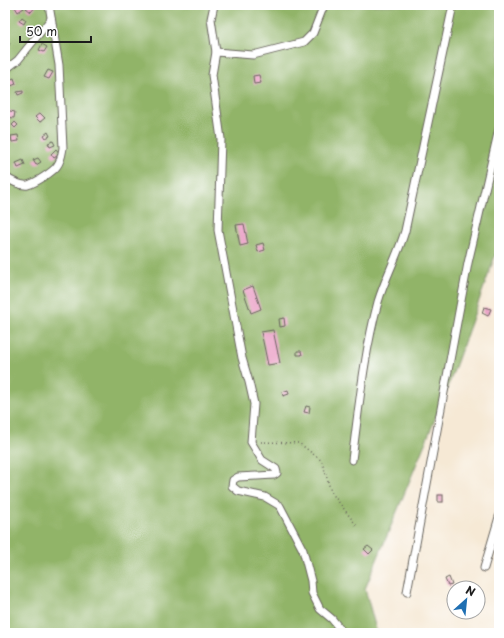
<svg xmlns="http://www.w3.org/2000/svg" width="504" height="638" viewBox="0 0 504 638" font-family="'Playpen Sans',sans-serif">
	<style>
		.forest { fill: #91b468; stroke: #566842 }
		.building { fill: #e898c1 }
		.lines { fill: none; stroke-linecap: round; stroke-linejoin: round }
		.minor-casing { stroke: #68645d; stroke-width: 9 }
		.path { stroke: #68645d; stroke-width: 1.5; stroke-dasharray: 1 3; stroke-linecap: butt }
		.minor { stroke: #fff; stroke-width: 7 }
	</style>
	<rect width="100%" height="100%" fill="#fff"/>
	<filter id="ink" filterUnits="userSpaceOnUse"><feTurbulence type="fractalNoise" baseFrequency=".025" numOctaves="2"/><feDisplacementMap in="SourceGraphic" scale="8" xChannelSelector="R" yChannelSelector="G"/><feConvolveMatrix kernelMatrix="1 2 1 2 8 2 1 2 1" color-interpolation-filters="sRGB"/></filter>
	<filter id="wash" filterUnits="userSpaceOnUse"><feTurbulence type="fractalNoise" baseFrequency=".012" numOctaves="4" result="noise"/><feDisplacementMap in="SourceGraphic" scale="16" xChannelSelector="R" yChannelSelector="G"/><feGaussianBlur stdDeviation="0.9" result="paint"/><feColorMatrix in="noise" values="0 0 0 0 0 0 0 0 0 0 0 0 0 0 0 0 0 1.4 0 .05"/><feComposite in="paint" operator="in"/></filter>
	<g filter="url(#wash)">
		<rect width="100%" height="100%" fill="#f6e9d5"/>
		<polygon class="forest" points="9,5 499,5 499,245 445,395 365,589 377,633 5,633 5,6"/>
		<g id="blocks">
			<g class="building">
				<polygon points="17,5 22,5 24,8 18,12 15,7"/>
				<polygon points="29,5 37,5 31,12 26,8"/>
				<polygon points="22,17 26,20 24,24 19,21"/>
				<polygon points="7,40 10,44 5,48 5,41"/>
				<polygon points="42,44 47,47 44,52 39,50"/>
				<polygon points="48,70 53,72 49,79 44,77"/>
				<polygon points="259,75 261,83 254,84 253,76"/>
				<polygon points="14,78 16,84 11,86 9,80"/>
				<polygon points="23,91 23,93 18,95 17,92"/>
				<polygon points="5,110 15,112 14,118 5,117"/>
				<polygon points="40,113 45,118 40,122 35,117"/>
				<polygon points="15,122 18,125 15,128 12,125"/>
				<polygon points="48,132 50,136 46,138 44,135"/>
				<polygon points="18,135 19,141 12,142 11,136"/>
				<polygon points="53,141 55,145 50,147 48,143"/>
				<polygon points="56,149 60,154 54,158 51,154"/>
				<polygon points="38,158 41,162 36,165 33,160"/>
				<polygon points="23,160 25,165 18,168 16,163"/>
				<polygon points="244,224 248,244 240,246 236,225"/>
				<polygon points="263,243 265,250 258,252 256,245"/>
				<polygon points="253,286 261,309 251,313 243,290"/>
				<polygon points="484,307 491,309 488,316 482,313"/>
				<polygon points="284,318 285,326 280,327 279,319"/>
				<polygon points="273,330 280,363 268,365 261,332"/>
				<polygon points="297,351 301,351 302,355 297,355"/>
				<polygon points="288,390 289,394 283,396 282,392"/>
				<polygon points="306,406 310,407 309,413 304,412"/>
				<rect x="438" y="495" width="5" height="7"/>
				<polygon points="368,546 373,550 369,554 364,549"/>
				<polygon points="449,577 452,585 448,586 445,579"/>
			</g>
		</g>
	</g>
	<g filter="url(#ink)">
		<use href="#blocks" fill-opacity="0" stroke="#68645d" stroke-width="1"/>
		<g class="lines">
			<g class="minor-casing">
				<g id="minor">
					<polyline points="214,5 211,19 216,52 212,75 221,139 218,230 242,358 249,382 254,404 251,442 262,460 276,469 277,473 274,475 238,477 233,480 232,486 238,491 265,497 280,506 303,550 311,581 312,593 320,609 332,619 343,633"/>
					<polyline points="216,52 253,55 304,42 313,33 324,5"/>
					<polyline points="5,70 18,60 51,19"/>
					<path d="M5,176C10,181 21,186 28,185C35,183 53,172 57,166C61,161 62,154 63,148L59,65L49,5"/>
					<path d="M352,460C359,407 364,354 378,302C385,278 398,255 405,231L453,5"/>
					<polyline points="484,568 499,517"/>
					<polyline points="407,592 468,263 499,129"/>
				</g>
			</g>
			<polyline class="path" points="261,442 299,443 322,461 331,492 357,526"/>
			<use href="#minor" class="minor"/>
		</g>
	</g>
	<rect width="504" height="638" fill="none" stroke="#fff" stroke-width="20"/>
	<g transform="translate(466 600) rotate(27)"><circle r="19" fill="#ffffff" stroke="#a4a4a4"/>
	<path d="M0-3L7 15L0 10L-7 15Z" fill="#1f6fb2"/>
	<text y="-6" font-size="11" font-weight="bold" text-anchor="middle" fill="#1c1c1c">N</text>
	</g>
	<path d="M20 36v6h71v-6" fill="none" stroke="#1c1c1c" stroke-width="2"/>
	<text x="26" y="36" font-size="12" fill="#1c1c1c" stroke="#ffffff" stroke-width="3" paint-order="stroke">50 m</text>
</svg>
